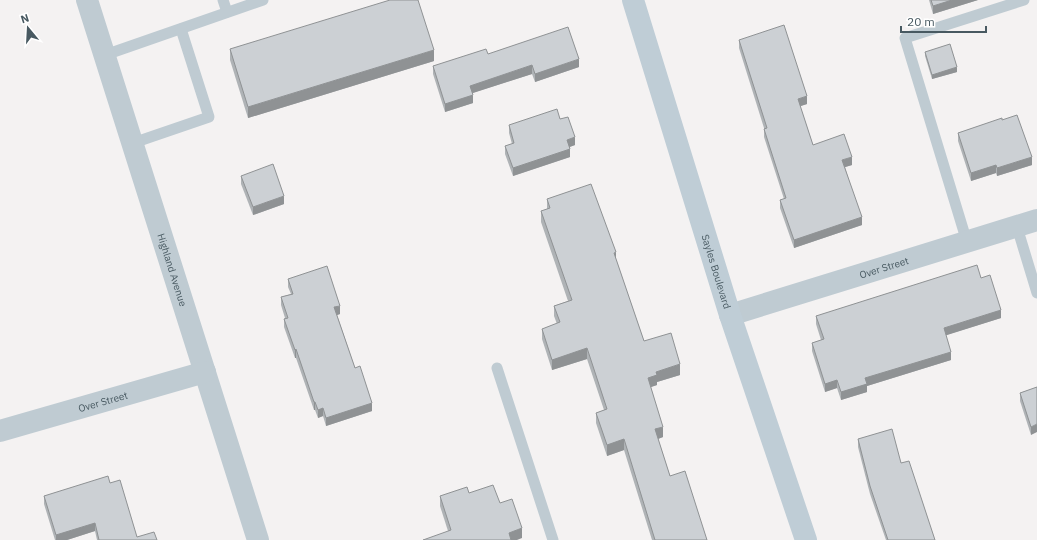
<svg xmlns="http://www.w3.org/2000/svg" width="1037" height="540" viewBox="0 0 1037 540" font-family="'IBM Plex Sans',sans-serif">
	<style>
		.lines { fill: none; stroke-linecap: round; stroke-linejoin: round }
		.lane { stroke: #bfcbd2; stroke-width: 11 }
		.street { stroke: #bfcbd2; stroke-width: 22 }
		.secondary { stroke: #bfcdd6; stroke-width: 22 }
		.wall { fill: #afb3b6 }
		.shaded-wall { fill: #8f9294 }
		.building { fill: #ccd0d4; stroke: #8f9294 }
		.labels { text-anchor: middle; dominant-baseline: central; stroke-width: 3.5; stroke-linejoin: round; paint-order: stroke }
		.street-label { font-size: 10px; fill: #485961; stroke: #fff }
	</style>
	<rect width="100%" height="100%" fill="#f4f2f2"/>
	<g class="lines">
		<g class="lane">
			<polyline points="223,0 227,12"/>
			<polyline points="105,55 263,0"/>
			<polyline points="133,143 209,117 181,29"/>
			<polyline points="1017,227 1037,293"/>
			<polyline points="967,242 905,38 1024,0"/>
			<polyline points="497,368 553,540"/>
		</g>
		<g class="street">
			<path id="s1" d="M87,0L258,540"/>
			<path id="s2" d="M730,315L1037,220"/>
			<path id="s3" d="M0,431L205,372"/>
		</g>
		<path class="secondary" id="s4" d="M633,0L730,315L806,540"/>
	</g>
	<g class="wall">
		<polygon points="929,0 978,0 933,14"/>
		<polygon points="739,40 807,104 800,106 813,145 852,165 845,167 862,225 794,248 780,208 780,200 784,199 764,137 764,128 739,48"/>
		<polygon points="230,49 434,61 248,118 230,60"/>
		<polygon points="925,52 957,72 932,79 925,56"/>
		<polygon points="488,54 579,67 535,82 532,74 472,93 473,103 445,112 433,74 433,66"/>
		<polygon points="1002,120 1032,165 997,176 996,173 971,181 958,141 958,133"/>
		<polygon points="509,125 575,145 569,147 570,157 513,176 505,154 505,146 512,144 509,133"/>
		<polygon points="241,176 284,204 253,215 241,184"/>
		<polygon points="547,199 616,260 644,341 680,375 657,382 657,385 651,387 663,437 658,439 670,476 707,540 652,540 624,450 607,456 596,423 596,413 604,410 587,359 552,370 542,339 542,329 557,324 554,316 554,306 568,301 541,222 541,211 547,209"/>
		<polygon points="981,278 1001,318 946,335 951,360 867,386 867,392 841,400 837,388 825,392 812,351 812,343 821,340 816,324 816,316"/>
		<polygon points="288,279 340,314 337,315 355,368 372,411 326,426 323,416 318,418 315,410 314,410 296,358 295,358 284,327 284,319 285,318 281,305 281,297 291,294 288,287"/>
		<polygon points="1037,387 1031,435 1020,401 1020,393"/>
		<polygon points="858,439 901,463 935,540 886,540 870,494 858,447"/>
		<polygon points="110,483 137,537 157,540 97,540 95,531 67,540 55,540 44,504 44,496"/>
		<polygon points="469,493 500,503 522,538 448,531 440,506 440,496"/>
	</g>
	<g class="shaded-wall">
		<polygon points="952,0 978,0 933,14 933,6"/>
		<polygon points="434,50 434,61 248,118 248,107"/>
		<polygon points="579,59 579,67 535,82 535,74"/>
		<polygon points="532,65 532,74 470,94 470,86"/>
		<polygon points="957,67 957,72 932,79 932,75"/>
		<polygon points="473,95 473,103 445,112 445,104"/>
		<polygon points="807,96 807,104 798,107 798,99"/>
		<polygon points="575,137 575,145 567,148 567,140"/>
		<polygon points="570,149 570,157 513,176 513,168"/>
		<polygon points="852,157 852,165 842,168 842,160"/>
		<polygon points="1032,157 1032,165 997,176 997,168"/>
		<polygon points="996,165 996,173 971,181 971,173"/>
		<polygon points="284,196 284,204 253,215 253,207"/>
		<polygon points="862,217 862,225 794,248 794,240"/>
		<polygon points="616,252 616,263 614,253"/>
		<polygon points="340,306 340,314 334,316 334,307"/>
		<polygon points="1001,310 1001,318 944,336 944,328"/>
		<polygon points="587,348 587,359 552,370 552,360"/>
		<polygon points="296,349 296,358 295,358 295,350"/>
		<polygon points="951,352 951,360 867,386 867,392 841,400 841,392 865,378"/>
		<polygon points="680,364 680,375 657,382 657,385 648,388 648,378 656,372"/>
		<polygon points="837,380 837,388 825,392 825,384"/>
		<rect x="314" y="402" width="1" height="8"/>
		<polygon points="372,403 372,411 326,426 326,418"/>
		<polygon points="323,408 323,416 318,418 318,410"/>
		<polygon points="1037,424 1037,432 1031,435 1031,427"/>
		<polygon points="663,427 663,437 655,440 655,429"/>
		<polygon points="624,439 624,450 607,456 607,445"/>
		<polygon points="95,523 95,531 67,540 56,540 56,535"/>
		<polygon points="522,528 522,538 517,540 509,540 509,533"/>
	</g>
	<g class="building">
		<polygon points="390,0 418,0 434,50 248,107 230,49"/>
		<polygon points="931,0 952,0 933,6"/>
		<polygon points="784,25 807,96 798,99 813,145 844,134 852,157 842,160 862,217 794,240 780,200 786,198 764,129 767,128 739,40"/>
		<polygon points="568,27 579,59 535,74 532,65 470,86 473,95 445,104 433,66 486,49 488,54"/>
		<polygon points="950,44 957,67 932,75 925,52"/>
		<polygon points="557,109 560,119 568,117 575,137 567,140 570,149 513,168 505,146 514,143 509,125"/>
		<polygon points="1017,115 1032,157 997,168 996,165 971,173 958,133 1002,118 1002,120"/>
		<polygon points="273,164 284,196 253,207 241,176"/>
		<polygon points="591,184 616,252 614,253 644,341 671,333 680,364 656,372 657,375 648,378 663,427 655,429 670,476 685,471 707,540 655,540 624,439 607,445 596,413 607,409 587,348 552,360 542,329 560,322 554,306 572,300 541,211 550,208 547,199"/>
		<polygon points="977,265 981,278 990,275 1001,310 944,328 951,352 865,378 867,384 841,392 837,380 825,384 812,343 824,339 816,316"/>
		<polygon points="327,266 340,306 334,307 355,368 360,366 372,403 326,418 323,408 318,410 315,402 314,402 296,349 295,350 284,319 288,318 281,297 293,294 288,279"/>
		<polygon points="1037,387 1037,424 1031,427 1020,393"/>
		<polygon points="892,429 901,463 909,461 935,540 888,540 870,486 858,439"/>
		<polygon points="108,476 110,483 120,480 137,537 154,532 157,540 99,540 95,523 56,535 44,496"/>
		<polygon points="493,485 500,503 512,499 522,528 509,533 511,540 423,540 451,530 440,496 467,487 469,493"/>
	</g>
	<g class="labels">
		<g class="street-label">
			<text stroke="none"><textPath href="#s2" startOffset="161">Over Street</textPath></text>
			<text stroke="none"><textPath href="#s1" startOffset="283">Highland Avenue</textPath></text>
			<text stroke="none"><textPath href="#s4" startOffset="284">Sayles Boulevard</textPath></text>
			<text stroke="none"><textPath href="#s3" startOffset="107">Over Street</textPath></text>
		</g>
	</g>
	<g transform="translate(28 28) rotate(342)" stroke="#ffffff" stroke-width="3" paint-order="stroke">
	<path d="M0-3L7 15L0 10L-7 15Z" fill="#485961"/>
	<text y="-6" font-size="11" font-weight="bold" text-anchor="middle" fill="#485961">N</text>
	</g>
	<path d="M901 26v6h85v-6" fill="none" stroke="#485961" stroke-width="2"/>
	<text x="907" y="26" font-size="12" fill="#485961" stroke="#ffffff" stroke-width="3" paint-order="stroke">20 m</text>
</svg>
